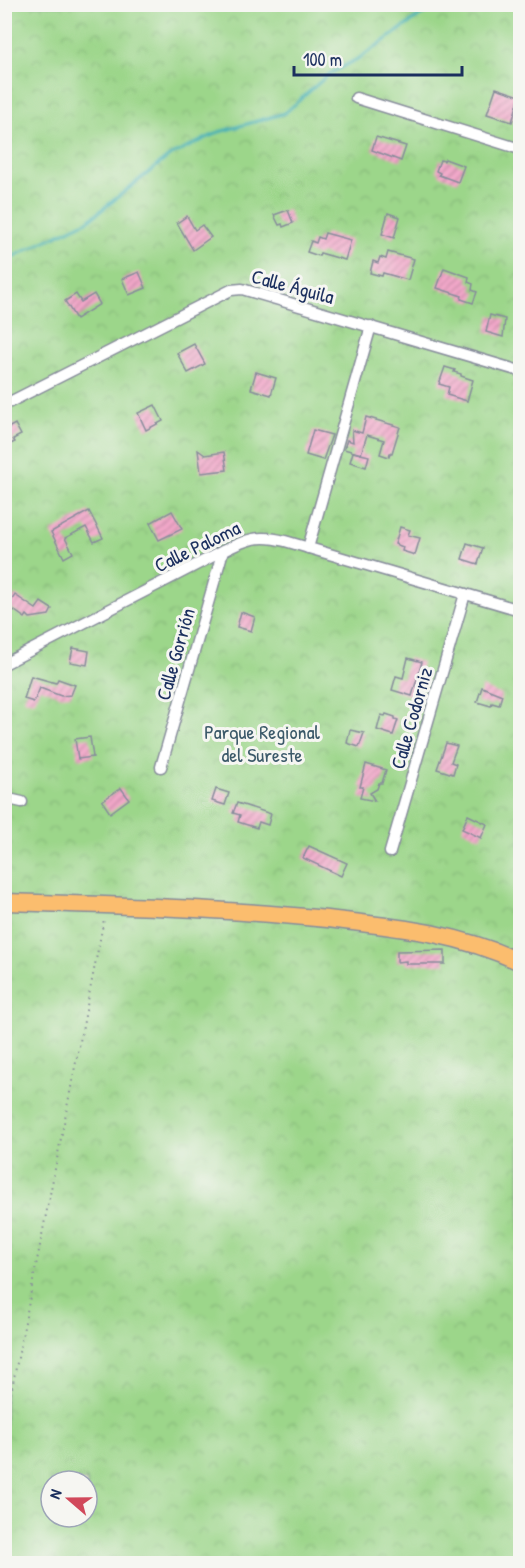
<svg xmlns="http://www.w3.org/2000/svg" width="525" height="1568" viewBox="0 0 525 1568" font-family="'Patrick Hand',sans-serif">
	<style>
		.park { fill: url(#park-crowns); stroke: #5c8274; stroke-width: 1.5; fill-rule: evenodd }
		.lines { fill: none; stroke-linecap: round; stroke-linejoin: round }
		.stream { stroke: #3eaeb8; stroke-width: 3 }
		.building { fill: url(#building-hatch) }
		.street-casing { stroke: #878c9b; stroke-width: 13 }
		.primary-casing { stroke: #878c9b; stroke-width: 19 }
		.path { stroke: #878c9b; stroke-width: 2; stroke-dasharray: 1.5 4.5; stroke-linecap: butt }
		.street { stroke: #fff; stroke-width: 10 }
		.primary { stroke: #fbbd6e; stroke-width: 16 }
		.labels { text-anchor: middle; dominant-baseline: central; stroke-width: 6; stroke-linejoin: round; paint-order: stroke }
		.street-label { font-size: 20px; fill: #1b2f5e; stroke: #f6f6f2 }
		.park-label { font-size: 20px; fill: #3b5969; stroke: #f6f6f2 }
	</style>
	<defs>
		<pattern id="park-crowns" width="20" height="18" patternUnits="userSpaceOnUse" patternTransform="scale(1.5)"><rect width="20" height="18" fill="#9cd68a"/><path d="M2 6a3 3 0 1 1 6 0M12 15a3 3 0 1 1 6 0" fill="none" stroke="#86b87a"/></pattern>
		<pattern id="building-hatch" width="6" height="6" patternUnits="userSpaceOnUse" patternTransform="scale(1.5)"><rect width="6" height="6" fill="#f2a8c9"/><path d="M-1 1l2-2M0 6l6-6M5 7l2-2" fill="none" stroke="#c389a6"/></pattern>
	</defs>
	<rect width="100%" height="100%" fill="#f6f6f2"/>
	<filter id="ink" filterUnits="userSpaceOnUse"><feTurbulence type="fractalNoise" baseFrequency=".0167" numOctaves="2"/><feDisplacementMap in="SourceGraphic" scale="12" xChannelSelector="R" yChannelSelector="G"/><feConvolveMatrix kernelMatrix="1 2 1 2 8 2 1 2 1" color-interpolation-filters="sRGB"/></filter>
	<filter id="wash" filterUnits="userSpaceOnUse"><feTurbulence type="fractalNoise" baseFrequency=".008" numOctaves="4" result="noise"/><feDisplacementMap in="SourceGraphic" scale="24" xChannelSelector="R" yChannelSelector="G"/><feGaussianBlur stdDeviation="1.35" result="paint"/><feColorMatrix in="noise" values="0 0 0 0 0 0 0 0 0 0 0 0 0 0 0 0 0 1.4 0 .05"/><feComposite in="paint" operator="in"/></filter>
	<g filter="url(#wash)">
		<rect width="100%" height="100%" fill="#f3ead8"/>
		<path class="park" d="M5,5H520V1563L5,1564ZM51,1481H87V1517H51Z"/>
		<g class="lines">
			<polyline class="stream" points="4,261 89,220 168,157 219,132 285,113 329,74 361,57 437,4"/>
		</g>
		<g id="blocks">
			<g class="building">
				<polygon points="496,88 520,96 512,122 487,114"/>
				<polygon points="376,137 406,146 401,161 372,150"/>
				<polygon points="445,159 464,166 458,182 439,175 440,173 436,171 440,160 444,161"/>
				<polygon points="288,210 293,223 283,227 282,224 279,225 274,215"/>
				<polygon points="388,213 400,217 394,238 382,234"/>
				<polygon points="187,216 195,230 202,225 211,237 193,250 177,223"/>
				<polygon points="325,233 351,240 345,260 320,253 319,256 307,252 311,241 316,243 318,237 323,239"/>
				<polygon points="388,252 414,259 408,280 383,273 382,276 370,273 373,261 378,263 380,257 386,259"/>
				<polygon points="444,268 469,277 468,282 473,284 472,290 477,292 473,303 461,299 462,296 437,288"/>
				<polygon points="139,272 146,288 129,295 122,279"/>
				<polygon points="76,294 81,302 94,294 100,304 76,319 65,301"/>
				<polygon points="490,315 505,319 503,337 486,332"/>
				<polygon points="194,344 205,364 188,373 177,353"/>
				<polygon points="445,367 455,370 454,372 461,374 461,376 473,380 467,401 447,395 449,387 439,384"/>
				<polygon points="256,372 276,378 271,395 251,389"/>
				<polygon points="155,405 163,421 146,430 138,413"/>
				<polygon points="366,417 400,427 392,453 390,453 389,457 380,454 384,440 367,435 361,454 344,449 347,440 353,442 352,430 362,433"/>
				<polygon points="4,422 8,428 15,424 21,435 13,439 15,442 4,447"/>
				<polygon points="313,430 332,435 323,460 306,455"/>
				<polygon points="198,450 205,455 224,452 227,470 201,473"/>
				<polygon points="353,452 369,456 366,467 350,462"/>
				<polygon points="89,511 103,538 94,542 86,527 65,538 73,553 64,558 51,532"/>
				<polygon points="172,511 182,529 159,540 150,523"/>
				<polygon points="400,527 410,530 408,535 420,538 415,555 402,551 403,547 395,544"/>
				<polygon points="467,543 483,548 478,564 462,559"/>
				<polygon points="15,595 36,609 41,602 52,609 49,615 30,618 27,615 25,618 8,606"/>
				<polygon points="241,612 255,617 251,631 237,627"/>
				<polygon points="73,648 89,651 87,665 70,662"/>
				<polygon points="408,658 422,662 412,696 392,690 396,676 403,678"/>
				<polygon points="31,676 56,683 58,679 75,685 71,695 61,696 40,688 34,702 24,699"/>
				<polygon points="482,687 502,695 499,705 492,703 491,706 477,702"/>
				<polygon points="386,714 395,717 395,719 398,720 393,735 377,730 381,715 385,716"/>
				<polygon points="350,730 364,733 359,747 347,743"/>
				<polygon points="90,737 93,757 78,759 75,739"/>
				<polygon points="446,743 457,746 451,762 456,764 453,774 437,769"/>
				<polygon points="366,764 386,770 382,783 379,783 377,789 370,793 375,801 360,798 363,787 360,787"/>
				<polygon points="121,788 129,799 110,813 102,801"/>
				<polygon points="216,789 229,793 225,805 212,801"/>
				<polygon points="237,803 271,814 268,825 259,822 257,828 238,822 240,815 233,813"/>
				<polygon points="468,815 487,824 481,838 462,829"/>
				<polygon points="309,846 347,863 341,876 303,858"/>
				<polygon points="445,950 445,964 406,964 406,961 397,962 397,951"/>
			</g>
		</g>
	</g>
	<g filter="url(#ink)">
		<use href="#blocks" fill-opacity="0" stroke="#878c9b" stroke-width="1.5"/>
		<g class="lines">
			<g class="street-casing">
				<g id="street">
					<polyline points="356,98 520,149"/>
					<polyline points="4,405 231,290 242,289 520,371"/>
					<polyline points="308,548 371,326"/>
					<path d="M4,664L223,551C247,539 259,534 285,541L520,610"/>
					<polyline points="161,767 223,551"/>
					<polyline points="4,798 22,802"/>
					<polyline points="390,852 465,594"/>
				</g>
			</g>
			<g class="primary-casing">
				<path id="primary" d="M4,902C112,905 219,908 327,919C396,927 456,932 520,962"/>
			</g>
			<polyline class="path" points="4,1429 104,919"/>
			<use href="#street" class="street"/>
			<use href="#primary" class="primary"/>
		</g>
	</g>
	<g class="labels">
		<g class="street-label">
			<text transform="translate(293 286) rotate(15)">Calle Águila</text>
			<text transform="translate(197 546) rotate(-26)">Calle Paloma</text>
			<text transform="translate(175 654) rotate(-74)">Calle Gorrión</text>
			<text transform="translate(411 718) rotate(-74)">Calle Codorniz</text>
		</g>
		<g class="park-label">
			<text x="262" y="731">Parque Regional<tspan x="262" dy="23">del Sureste</tspan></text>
		</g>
	</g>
	<rect width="525" height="1568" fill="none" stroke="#f6f6f2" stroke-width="24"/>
	<g transform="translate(69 1499) rotate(290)"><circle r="28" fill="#f6f6f2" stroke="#9ea6b7" stroke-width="1.5"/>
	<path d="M0-4.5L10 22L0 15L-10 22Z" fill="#d1495b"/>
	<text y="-9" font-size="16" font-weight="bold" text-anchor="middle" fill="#1b2f5e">N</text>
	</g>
	<path d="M294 66v9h168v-9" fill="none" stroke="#1b2f5e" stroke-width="3"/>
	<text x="303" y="66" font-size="18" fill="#1b2f5e" stroke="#f6f6f2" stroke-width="4.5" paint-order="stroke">100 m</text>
</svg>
